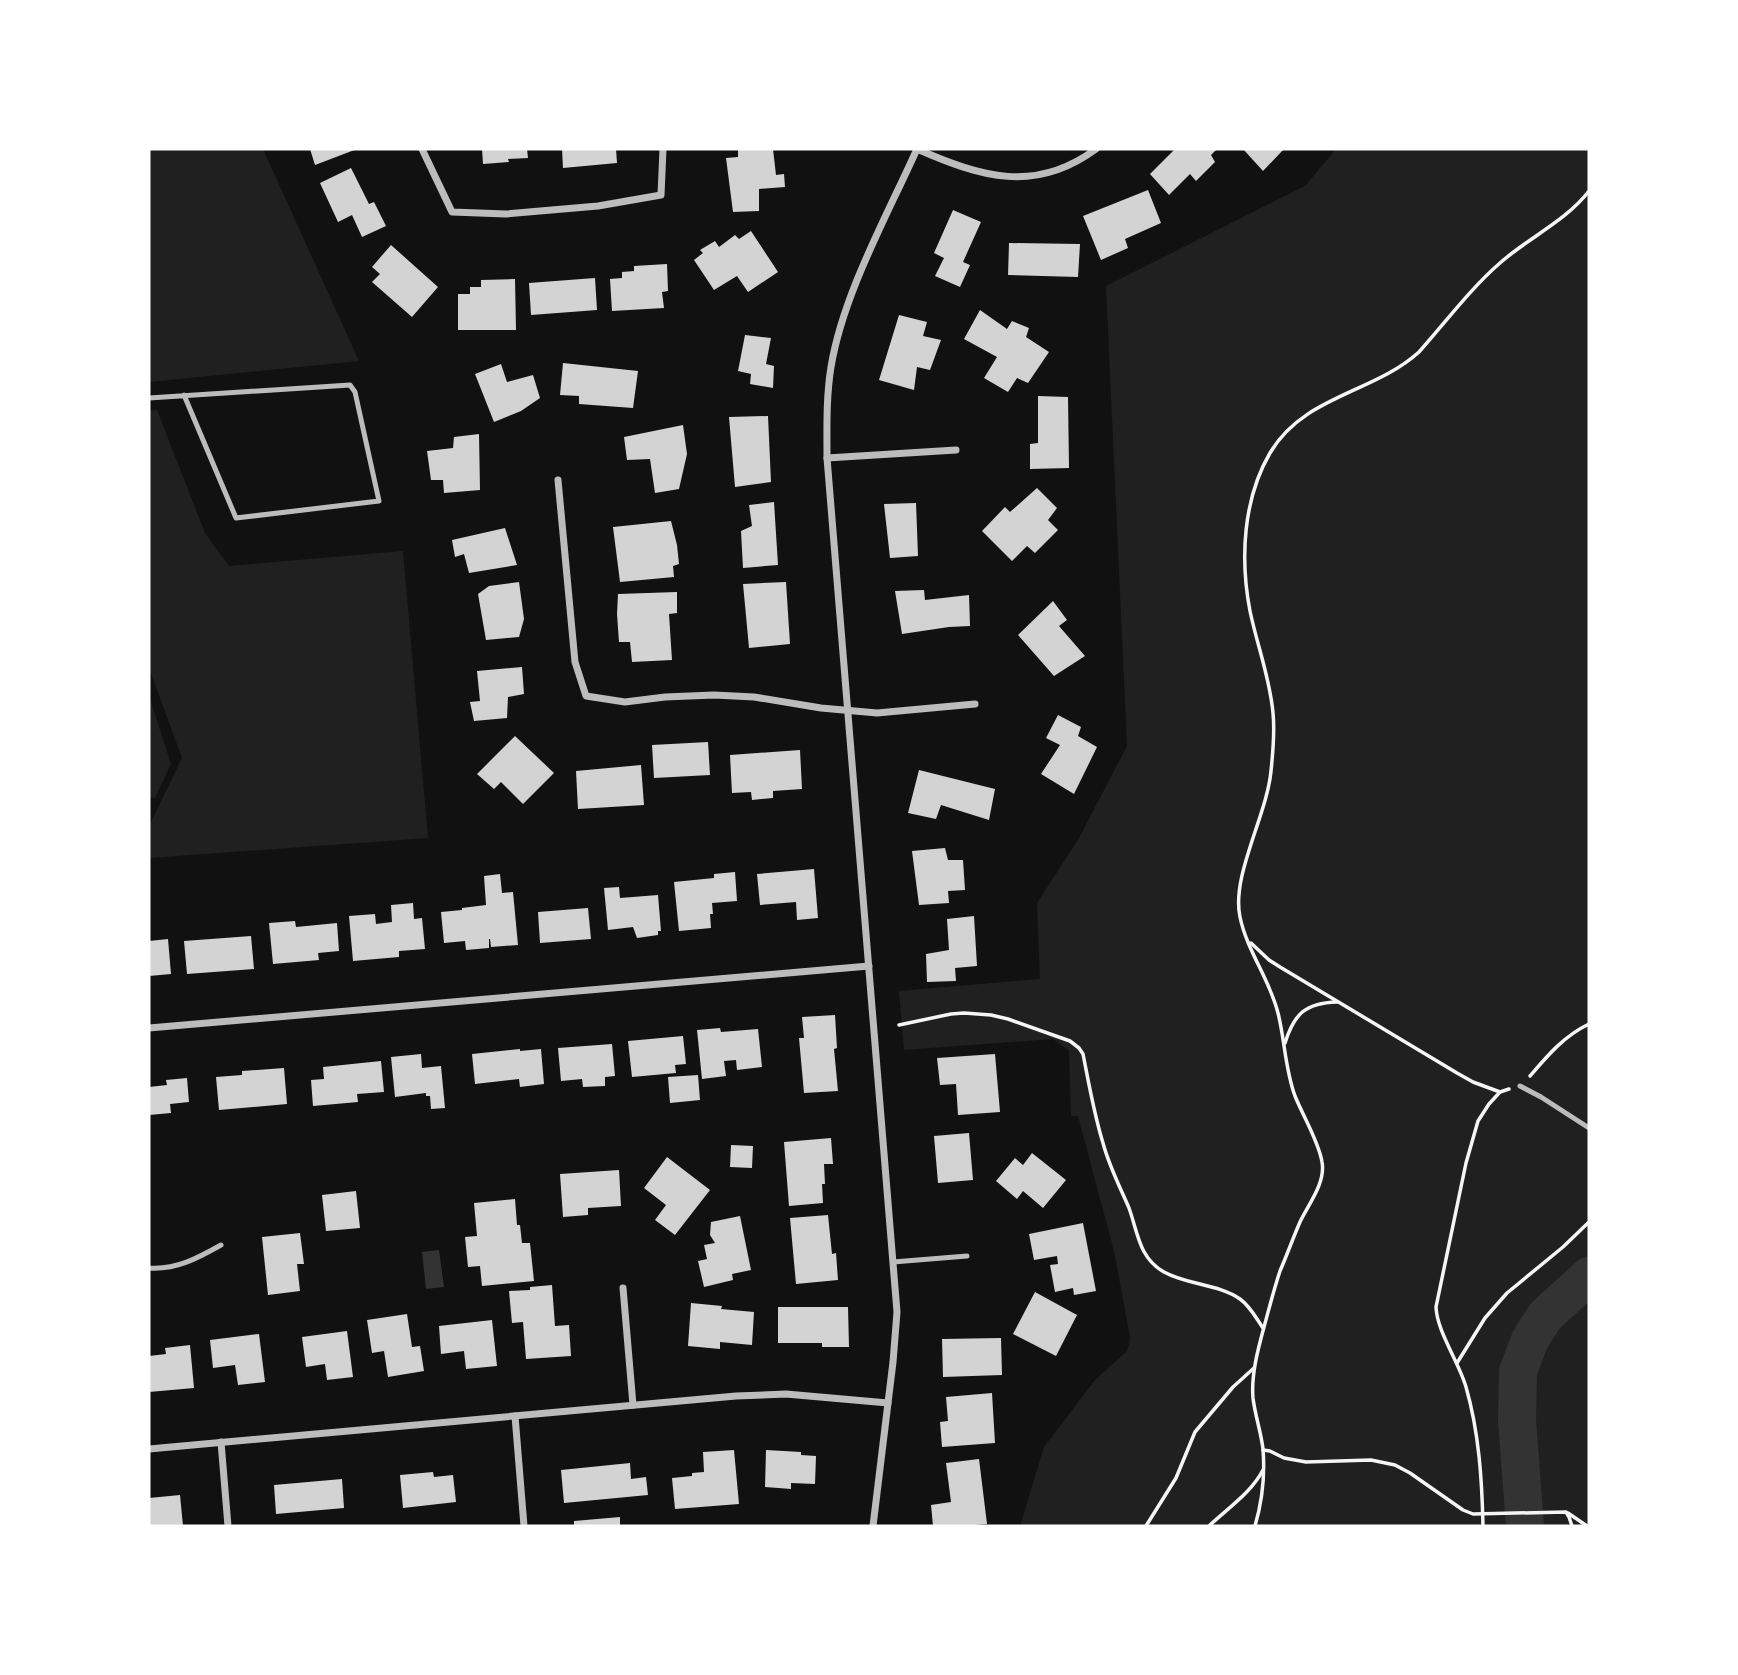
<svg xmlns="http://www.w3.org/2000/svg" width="1738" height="1675" viewBox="0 0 1738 1675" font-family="Roboto,sans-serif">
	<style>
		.green { fill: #202020 }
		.water { fill: #333 }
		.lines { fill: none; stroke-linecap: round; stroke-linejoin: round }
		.river { stroke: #333; stroke-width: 38 }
		.building { fill: #d3d3d3 }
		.path { stroke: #f5f5f5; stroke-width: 3.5 }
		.service { stroke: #bcbcbc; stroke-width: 5 }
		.minor { stroke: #bcbcbc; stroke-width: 7 }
	</style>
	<rect width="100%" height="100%" fill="#111"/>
	<g class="green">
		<polygon points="149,149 263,149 359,361 149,382"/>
		<polygon points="1336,149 1589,149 1589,1526 1020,1526 1044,1447 1095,1380 1126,1352 1129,1345 1130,1337 1114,1251 1078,1116 1071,1116 1069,1051 1053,1039 904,1050 899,991 1040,979 1037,903 1079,838 1127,746 1106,286 1305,186"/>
		<polygon points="157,410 205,533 229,566 403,551 428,838 149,858 149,826 182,758 149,668 149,411"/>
		<polygon points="149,696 171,764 155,798 149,797"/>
	</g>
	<polygon class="water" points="439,1250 444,1287 426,1289 422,1252"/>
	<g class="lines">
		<polyline class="river" points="1525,1526 1517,1420 1518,1371 1530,1340 1545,1316 1589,1276"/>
	</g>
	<g class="building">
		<polygon points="310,149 357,149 315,165"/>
		<polygon points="482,149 527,149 528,158 508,159 509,162 483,164"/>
		<polygon points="562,149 616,149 617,163 563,168"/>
		<polygon points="738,149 773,149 776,175 784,174 785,187 759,189 759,211 733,212 726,158 738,157"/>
		<polygon points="1175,149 1217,149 1211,155 1215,162 1196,181 1190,174 1169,195 1150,174"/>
		<polygon points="1243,149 1284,149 1263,171"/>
		<polygon points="351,168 369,204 374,202 386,226 362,237 352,215 338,222 320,183"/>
		<polygon points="1148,190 1161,223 1125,239 1128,248 1101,260 1083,216"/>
		<polygon points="953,210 981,222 963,262 970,265 960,287 935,276 944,258 934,253"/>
		<polygon points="751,231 778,272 748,292 737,276 714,290 694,260 703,253 700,250 715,241 719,247 735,235 739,239"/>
		<polygon points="1009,243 1080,244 1078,277 1008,275"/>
		<polygon points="391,245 438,287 412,317 372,282 380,274 372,267"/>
		<polygon points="667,264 668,291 662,292 664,308 612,311 610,279 622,278 622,272 634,271 634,266"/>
		<polygon points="595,278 597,310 531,315 529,283"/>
		<polygon points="515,279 516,330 458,330 458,294 470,294 470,287 481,287 481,280"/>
		<polygon points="980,310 1007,329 1012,321 1029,328 1026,337 1049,352 1028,383 1017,378 1008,392 984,378 997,357 964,339"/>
		<polygon points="899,315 927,322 923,336 941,340 930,370 917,367 914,390 879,380"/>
		<polygon points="745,335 771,338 766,364 774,366 773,388 750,384 751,374 738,371"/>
		<polygon points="563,363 638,371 633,408 579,404 579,396 560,395"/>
		<polygon points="501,364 507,382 533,375 540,398 521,411 494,422 475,374"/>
		<polygon points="1038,396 1068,397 1069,468 1030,469 1030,444 1038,443"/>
		<polygon points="768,416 771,482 735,487 729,417"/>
		<polygon points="683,425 687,454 679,489 655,493 650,459 627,460 624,437"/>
		<polygon points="479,434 480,490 444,493 443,480 431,480 427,451 453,448 454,437"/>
		<polygon points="1037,488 1057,508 1048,520 1058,530 1035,553 1027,546 1012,561 982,531 1005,507 1010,512"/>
		<polygon points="774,502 778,565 743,568 741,531 752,526 749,505"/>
		<polygon points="916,503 918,556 890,558 884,504"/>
		<polygon points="671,521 677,545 679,564 673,566 674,577 620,582 613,527"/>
		<polygon points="505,528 517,565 469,573 464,554 455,557 452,540"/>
		<polygon points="519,582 524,619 519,637 486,640 478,594 489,586"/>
		<polygon points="786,582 790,644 749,648 743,584"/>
		<polygon points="924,590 925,600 969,595 970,626 949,627 902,634 895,591"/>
		<polygon points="677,592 677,613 669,614 672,660 632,662 630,642 619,642 617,614 618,594"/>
		<polygon points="1053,601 1067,620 1059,626 1085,656 1054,676 1018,635"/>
		<polygon points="522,667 524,694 508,697 507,718 474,721 470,702 480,701 477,671"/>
		<polygon points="1058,715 1081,727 1078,736 1097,747 1074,794 1041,774 1060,745 1046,738"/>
		<polygon points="515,736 554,773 523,804 501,782 494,789 477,774"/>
		<polygon points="708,742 710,775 654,778 652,745"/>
		<polygon points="800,750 802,789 773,791 773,798 752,800 751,792 732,793 730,755"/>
		<polygon points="641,765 644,805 578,809 576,771"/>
		<polygon points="919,770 995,789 989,820 941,805 936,819 908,813"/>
		<polygon points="945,848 948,860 963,860 965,890 948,891 949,903 919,905 912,851"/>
		<polygon points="814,869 818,918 797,920 796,902 760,905 757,874"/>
		<polygon points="735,872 737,901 712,903 713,914 710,914 711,928 679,931 674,882 714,878 714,874"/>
		<polygon points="500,874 502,893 513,892 518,945 491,947 490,939 489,939 489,948 466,950 465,941 444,943 441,912 462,910 462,908 486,905 484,876"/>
		<polygon points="619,887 620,898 658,895 661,931 658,931 658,935 637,938 633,927 608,930 604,888"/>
		<polygon points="413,903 414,919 422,918 425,949 399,951 399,957 353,961 349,916 375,914 376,924 392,922 391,905"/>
		<polygon points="588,908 591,939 540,943 538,912"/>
		<polygon points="974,916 977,966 955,968 956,981 927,982 926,954 949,950 947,919"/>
		<polygon points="295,921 296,927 337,923 339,951 318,953 319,960 273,964 269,923"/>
		<polygon points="251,936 254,969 187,974 184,941"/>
		<polygon points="168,939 171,974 149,976 149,941"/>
		<polygon points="835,1015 837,1048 834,1049 838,1091 804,1093 799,1038 804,1038 802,1017"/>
		<polygon points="720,1028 721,1032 758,1029 762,1067 737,1070 736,1060 724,1061 726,1076 702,1079 697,1030"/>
		<polygon points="683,1036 686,1064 675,1065 676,1073 632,1077 628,1041"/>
		<polygon points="612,1044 615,1076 605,1077 605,1086 583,1087 582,1079 561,1081 558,1048"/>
		<polygon points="520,1049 520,1051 541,1049 544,1084 520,1087 519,1079 475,1084 472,1054"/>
		<polygon points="421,1054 422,1068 441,1066 445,1108 431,1109 430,1096 426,1096 426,1093 395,1097 391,1057"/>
		<polygon points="995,1054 1000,1112 958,1115 956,1084 940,1085 937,1058"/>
		<polygon points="381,1061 384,1092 357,1094 358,1102 313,1106 311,1080 324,1079 323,1067"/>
		<polygon points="284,1068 287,1104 219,1110 216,1077 242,1075 242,1071"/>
		<polygon points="698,1075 700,1100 670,1103 668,1077"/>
		<polygon points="187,1078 189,1102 170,1104 171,1113 149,1115 149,1087 167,1085 166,1080"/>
		<polygon points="969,1133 973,1180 938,1183 934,1136"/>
		<polygon points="831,1138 833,1164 824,1164 825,1184 822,1184 823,1203 789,1206 784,1142"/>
		<polygon points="731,1145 753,1146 752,1168 730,1167"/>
		<polygon points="1032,1153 1066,1180 1043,1208 1023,1191 1017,1199 996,1181 1015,1158 1023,1165"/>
		<polygon points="667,1157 710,1190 675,1235 655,1220 666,1205 644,1188"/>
		<polygon points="619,1170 621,1206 588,1208 588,1215 563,1217 560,1174"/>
		<polygon points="356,1191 360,1228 326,1231 322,1195"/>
		<polygon points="515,1199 517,1225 520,1225 522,1243 530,1243 534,1281 482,1286 480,1266 468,1267 465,1237 477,1236 474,1203"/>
		<polygon points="828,1215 832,1254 836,1253 838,1280 796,1284 790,1218"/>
		<polygon points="740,1216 751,1270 732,1274 733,1280 704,1287 698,1261 707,1259 704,1245 715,1243 710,1235 711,1222"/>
		<polygon points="1083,1223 1096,1291 1074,1295 1073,1288 1055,1292 1050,1265 1058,1264 1057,1256 1034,1260 1029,1234"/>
		<polygon points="300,1233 304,1264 297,1264 300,1291 268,1295 262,1237"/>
		<polygon points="552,1285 555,1326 569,1325 571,1356 526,1359 523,1322 512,1323 509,1291 530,1290 530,1287"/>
		<polygon points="1035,1292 1077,1315 1056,1356 1013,1334"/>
		<polygon points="691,1303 722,1306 721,1309 754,1312 752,1345 720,1342 720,1349 688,1346"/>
		<polygon points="778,1307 848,1307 849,1347 822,1347 822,1343 778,1343"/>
		<polygon points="407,1314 412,1347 420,1346 424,1371 388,1377 384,1351 372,1353 367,1320"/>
		<polygon points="492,1320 497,1366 466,1369 464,1351 441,1354 439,1326"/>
		<polygon points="347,1331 353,1377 327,1380 325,1364 306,1367 302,1337"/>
		<polygon points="259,1334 265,1382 238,1385 235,1365 213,1368 210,1340"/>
		<polygon points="1001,1338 1002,1375 943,1377 942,1339"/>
		<polygon points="190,1345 194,1388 149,1392 149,1356 166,1354 165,1348"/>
		<polygon points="992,1393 995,1443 942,1447 940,1422 948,1421 946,1397"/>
		<polygon points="734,1450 739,1504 675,1509 672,1478 692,1476 692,1473 704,1472 703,1452"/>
		<polygon points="766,1450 801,1452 801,1455 816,1456 815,1484 791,1483 791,1489 765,1487"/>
		<polygon points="979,1459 987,1524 964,1526 933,1526 931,1505 951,1502 946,1463"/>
		<polygon points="630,1463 631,1479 646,1477 648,1495 564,1503 561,1470"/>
		<polygon points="433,1472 434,1477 453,1475 456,1502 403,1508 400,1475"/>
		<polygon points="342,1479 344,1508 276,1514 274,1485"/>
		<polygon points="180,1495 183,1526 149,1526 149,1498"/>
		<polygon points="620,1517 620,1526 574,1526 574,1521"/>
	</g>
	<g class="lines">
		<g class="path">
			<polyline points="1251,943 1269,960 1280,967 1457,1073 1473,1082 1500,1092"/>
			<path d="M899,1025L951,1014L964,1013L991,1015L1008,1019L1070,1041L1079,1048L1083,1054C1089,1084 1094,1114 1103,1143C1109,1166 1120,1187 1129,1208C1138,1233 1139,1258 1164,1272C1187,1285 1219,1284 1240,1299C1250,1306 1256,1318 1263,1328"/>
			<path d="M1285,1043C1294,1014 1305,1003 1337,1002"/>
			<path d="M1530,1076C1548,1055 1564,1036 1589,1024"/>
			<polyline points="1457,1363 1485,1318 1507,1293 1563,1247 1589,1222"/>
			<polyline points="1263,1450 1270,1451 1284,1458 1306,1462 1371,1460 1395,1465 1410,1473 1463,1510 1473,1514 1566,1512 1569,1517 1572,1526"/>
			<polyline points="1568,1513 1587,1526"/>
			<polyline points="1146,1526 1176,1478 1195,1432 1233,1387 1254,1368"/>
			<path d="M1209,1526C1228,1508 1251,1493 1263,1470"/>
			<path d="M1255,1526C1262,1502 1265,1474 1263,1449C1261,1432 1255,1415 1253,1398C1251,1375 1258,1349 1264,1327C1269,1309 1274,1289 1280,1271C1287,1255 1293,1238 1300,1222C1308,1205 1326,1183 1322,1162C1319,1142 1303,1116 1295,1096C1285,1069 1285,1041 1278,1013C1270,980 1247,951 1240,917C1231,876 1267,815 1271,771C1273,752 1275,732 1273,713C1270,678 1257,645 1250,611C1240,559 1243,499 1270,453C1303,396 1374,393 1419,352C1445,323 1470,289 1500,263C1528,238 1566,221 1589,191"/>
			<path d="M1483,1526C1482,1480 1479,1432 1466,1387C1459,1362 1437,1332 1436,1307L1466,1163L1478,1121L1489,1104L1500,1092L1509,1089"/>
		</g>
		<g class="service">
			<polyline points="149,398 350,385 355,392 379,501 236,518 184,395"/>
			<polyline points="1520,1086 1541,1097 1589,1128"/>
			<polyline points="893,1262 967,1256"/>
			<path d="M149,1268C176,1270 198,1258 221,1245"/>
		</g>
		<g class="minor">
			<polyline points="422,149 452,212 506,214 598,206 661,195 663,149"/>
			<path d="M917,149C981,177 1035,194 1096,149"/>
			<polyline points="827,458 956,450"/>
			<polyline points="558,480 575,662 586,696 625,702 665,697 714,695 754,697 821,708 877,713 975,704"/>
			<polyline points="149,1028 869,966"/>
			<polyline points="623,1288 633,1405"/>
			<polyline points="515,1416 524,1526"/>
			<polyline points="221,1442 228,1526"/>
			<polyline points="149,1449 736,1396 786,1394 888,1403"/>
			<path d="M873,1526L893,1362L897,1312L827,458C827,428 826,398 831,367C843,294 887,216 917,149"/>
		</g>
	</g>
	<rect width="1738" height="1675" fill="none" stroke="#ffffff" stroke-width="301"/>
</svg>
